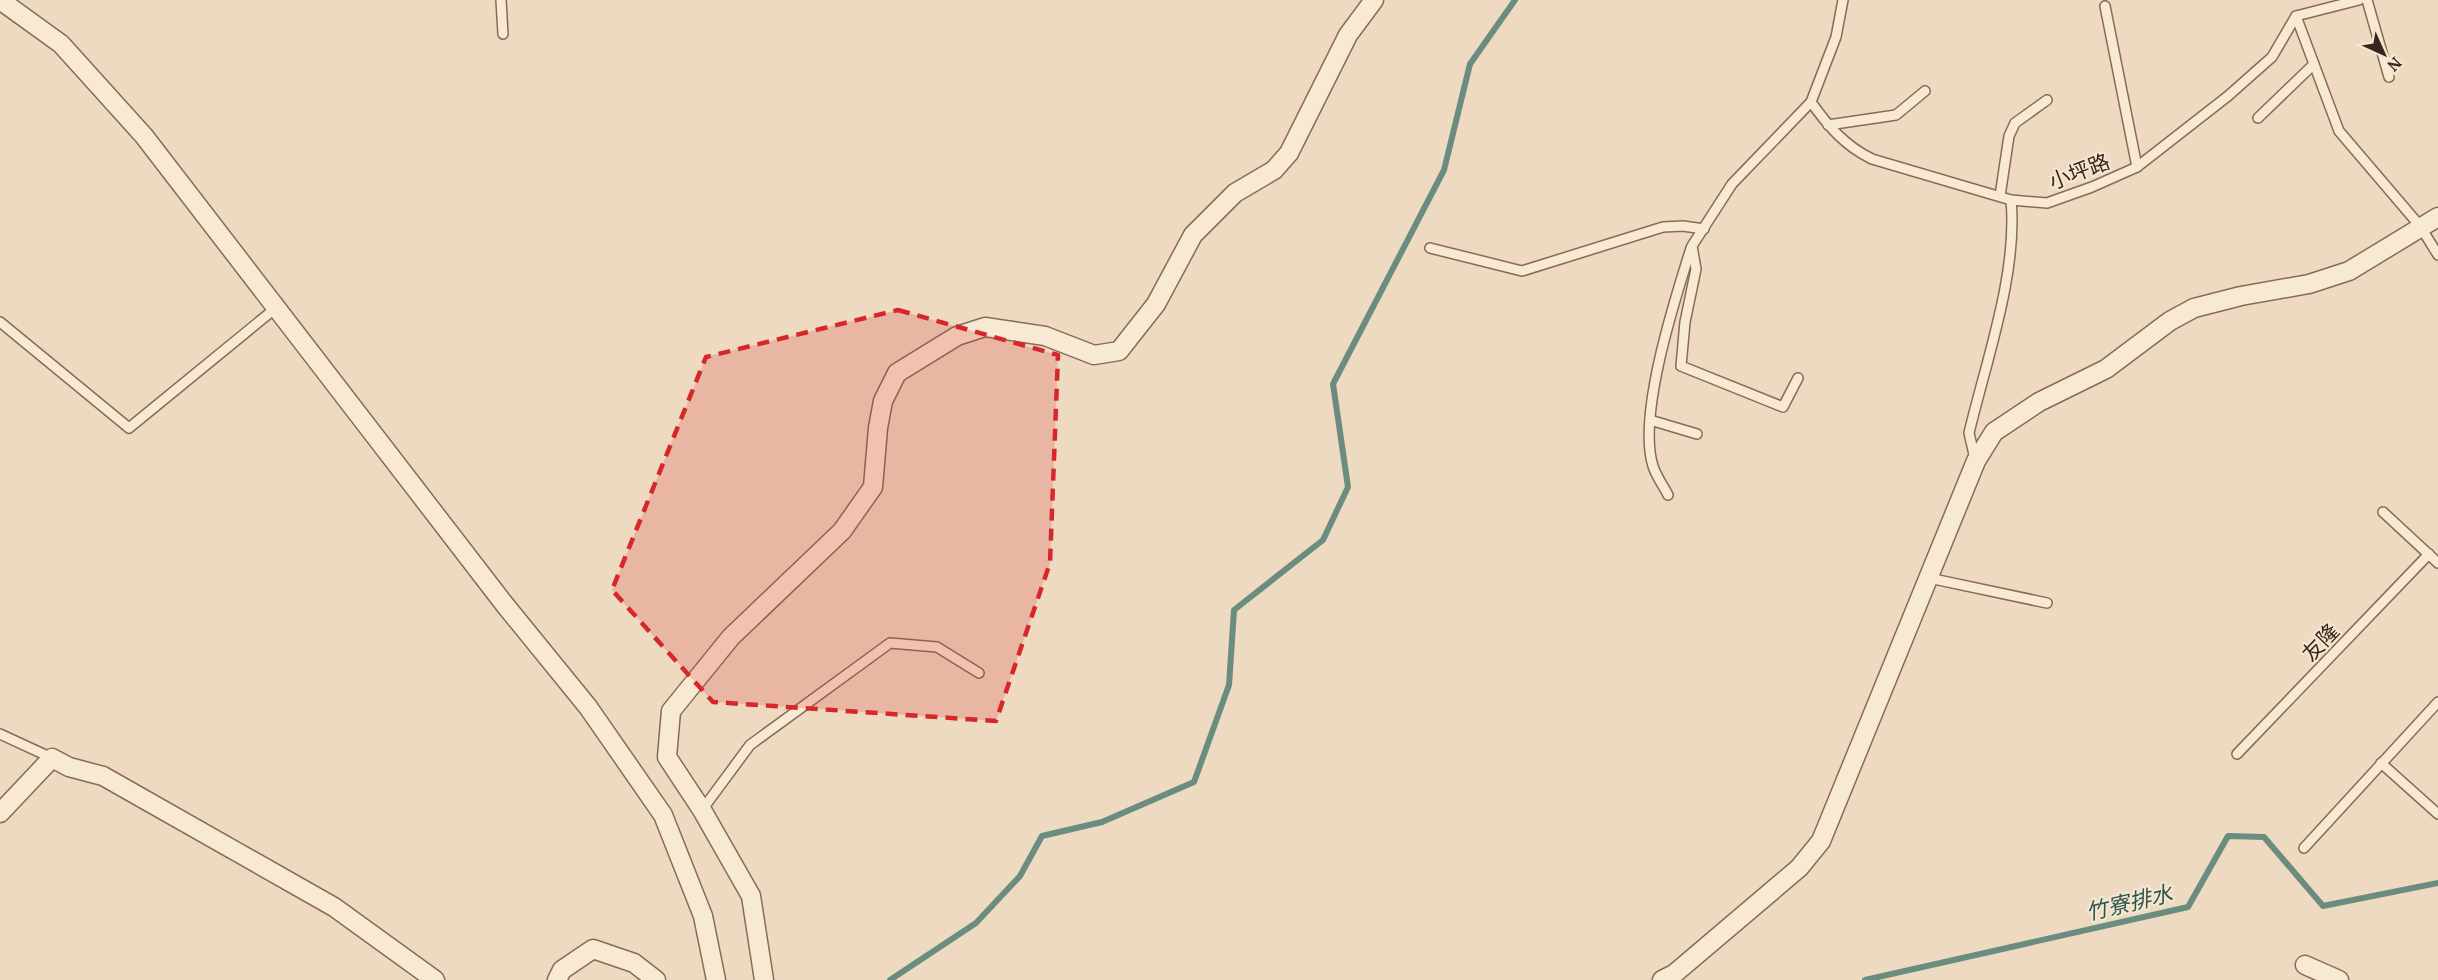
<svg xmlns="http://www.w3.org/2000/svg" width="2438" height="980" viewBox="0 0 2438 980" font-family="'PT Serif','Noto Sans TC',serif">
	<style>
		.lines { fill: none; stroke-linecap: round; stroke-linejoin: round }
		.stream { stroke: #6b8d80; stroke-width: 6 }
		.service-casing { stroke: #866b59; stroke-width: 12 }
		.minor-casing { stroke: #866b59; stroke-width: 21 }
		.service { stroke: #f8e9d3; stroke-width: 9 }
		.minor { stroke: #f8e9d3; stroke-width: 18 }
		.marked { fill: #d62828; fill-opacity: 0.2; stroke: #d62828; stroke-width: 4.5; stroke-dasharray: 12 8; stroke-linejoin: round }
		.labels { text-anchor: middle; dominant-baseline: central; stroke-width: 4.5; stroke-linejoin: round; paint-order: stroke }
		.street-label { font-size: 21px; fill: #36261d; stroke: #f5e6d0 }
		.water-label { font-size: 22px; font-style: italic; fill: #2c554e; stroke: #f5e6d0 }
	</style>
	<rect width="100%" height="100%" fill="#eddac1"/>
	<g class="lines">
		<g class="stream">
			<polyline points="890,980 976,923 1020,876 1042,836 1102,822 1194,782 1229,685 1234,610 1323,540 1348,487 1333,384 1444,170 1470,64 1515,0"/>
			<polyline points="1865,980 2188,907 2228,836 2264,837 2323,906 2438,883"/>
		</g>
		<g class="service-casing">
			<g id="service">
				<polyline points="501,0 503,34"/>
				<path d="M1843,0L1836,37L1811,102C1828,126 1845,146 1872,159L2011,200L2047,203L2092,187L2137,167L2228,96L2272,57L2296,16L2359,0"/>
				<polyline points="2367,0 2389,77"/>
				<polyline points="2105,6 2137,167"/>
				<polyline points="2296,16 2339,131 2420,226 2438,255"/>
				<polyline points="2258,118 2314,64"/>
				<polyline points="1828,125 1896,115 1925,91"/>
				<polyline points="2000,196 2009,136 2015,123 2047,100"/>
				<polyline points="1430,248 1522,271 1663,227 1683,226 1704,229"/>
				<polyline points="0,322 129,428 277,307"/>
				<polyline points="1798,378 1783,407 1681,366 1685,322 1696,269 1692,246 1732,184 1811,102"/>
				<polyline points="1650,420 1697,434"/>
				<path d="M1975,459L1969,433C1986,361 2018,273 2011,200"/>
				<path d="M1668,495C1663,485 1656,476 1653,466C1637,416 1675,299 1691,248"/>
				<polyline points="2383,512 2438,563"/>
				<polyline points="1929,578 2047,603"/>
				<polyline points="0,734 52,758"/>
				<polyline points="2237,754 2429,554"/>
				<polyline points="2381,763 2438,814"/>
				<polyline points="702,810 750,745 890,643 937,647 979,673"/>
				<polyline points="2304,848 2438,702"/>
			</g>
		</g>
		<g class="minor-casing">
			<g id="minor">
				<polyline points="0,0 61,44 144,136 505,605 588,707 663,815 703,916 716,980"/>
				<polyline points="0,813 52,758 69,767 103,776 334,907 435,980"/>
				<polyline points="2305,965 2339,980"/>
				<polyline points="557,980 562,970 593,949 634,963 656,980"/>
				<polyline points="764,980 751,896 702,810 667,757 671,711 731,637 842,531 873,487 878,428 883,401 897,373 957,336 985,327 1045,336 1094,355 1119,351 1156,304 1193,235 1235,193 1274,170 1289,153 1348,35 1374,0"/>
				<polyline points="1662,980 1674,974 1799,868 1821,841 1976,461 1994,432 2039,402 2106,369 2170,321 2194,308 2241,296 2309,284 2349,271 2438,217"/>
			</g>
		</g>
		<use href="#service" class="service"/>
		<use href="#minor" class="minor"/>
	</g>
	<path class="marked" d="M898,310L1058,355L1050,563L996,721L713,702L612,590L706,357Z"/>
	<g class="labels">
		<g class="street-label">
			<text transform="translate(2079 171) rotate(-21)">小坪路</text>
			<text transform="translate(2320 642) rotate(-46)">友隆</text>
		</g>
		<g class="water-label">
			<text transform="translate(2129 902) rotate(-13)">竹寮排水</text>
		</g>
	</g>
	<g transform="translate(2384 54) rotate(135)" stroke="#f5e6d0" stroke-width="4.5" paint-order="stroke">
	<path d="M0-4.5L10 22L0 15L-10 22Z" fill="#36261d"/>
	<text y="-9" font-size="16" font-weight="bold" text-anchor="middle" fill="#36261d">N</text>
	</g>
</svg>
